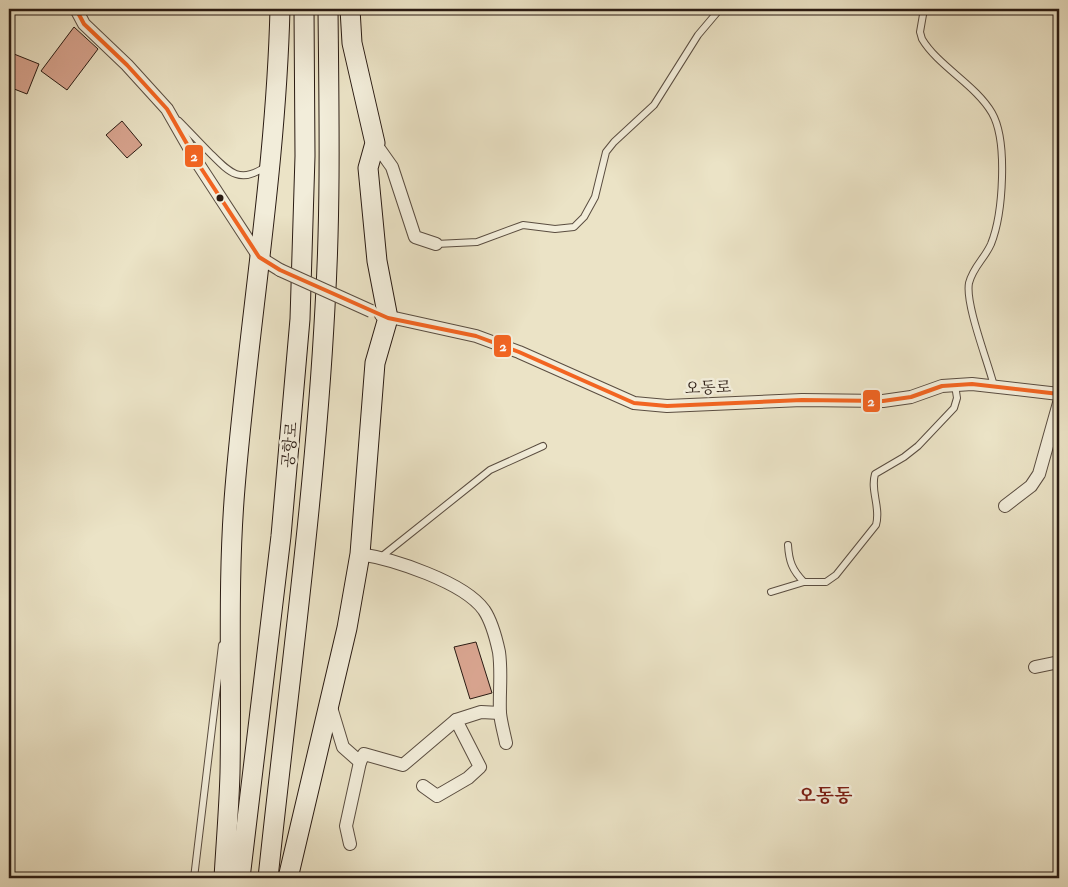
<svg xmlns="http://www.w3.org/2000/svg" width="1068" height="887" viewBox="0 0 1068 887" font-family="'IM FELL Double Pica','Noto Serif KR',serif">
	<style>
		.building { fill: #d8a48f; stroke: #2a1b13 }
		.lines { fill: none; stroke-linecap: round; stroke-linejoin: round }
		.service-casing { stroke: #5a4d40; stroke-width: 8 }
		.minor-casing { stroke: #5a4d40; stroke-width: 14 }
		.secondary-casing { stroke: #2a1b13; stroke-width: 21 }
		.service { stroke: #f2edda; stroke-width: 6 }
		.minor { stroke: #f2edda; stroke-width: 12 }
		.secondary { stroke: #f2edda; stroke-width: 19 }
		.minor-bridge-casing { stroke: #5a4d40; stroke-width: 14; stroke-linecap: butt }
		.minor-bridge { stroke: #f2edda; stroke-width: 12 }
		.bus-1-casing { stroke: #f2edda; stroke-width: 8 }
		.bus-1 { stroke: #f26522; stroke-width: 4 }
		.bus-dot { fill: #2a1b13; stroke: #f2edda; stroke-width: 2 }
		.labels { text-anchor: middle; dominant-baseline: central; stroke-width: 5; stroke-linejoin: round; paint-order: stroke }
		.street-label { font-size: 16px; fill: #2a1b13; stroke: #f2edda }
		.quarter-label { font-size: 19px; font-weight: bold; fill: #7a1f14; stroke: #f2edda }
		.line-badge { stroke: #f2edda; stroke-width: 2 }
		.badge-label { font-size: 14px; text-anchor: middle; font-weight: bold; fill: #fff }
	</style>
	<rect width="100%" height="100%" fill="#ebe3c6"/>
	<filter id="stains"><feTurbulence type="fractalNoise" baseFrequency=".004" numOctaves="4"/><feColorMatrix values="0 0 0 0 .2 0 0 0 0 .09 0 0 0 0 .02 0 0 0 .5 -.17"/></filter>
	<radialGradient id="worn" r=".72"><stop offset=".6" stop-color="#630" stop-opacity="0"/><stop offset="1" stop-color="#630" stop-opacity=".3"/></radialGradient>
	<g class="building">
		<polygon points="74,27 98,49 67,90 41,71"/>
		<polygon points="9,52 39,64 27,94 9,87"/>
		<polygon points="122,121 142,145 127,158 106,135"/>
		<polygon points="476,642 492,693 470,699 454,647"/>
	</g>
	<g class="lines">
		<g class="service-casing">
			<g id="service">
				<path d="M924,9L920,32L922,39C938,66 976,85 992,113C1008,141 1003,214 991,244C985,258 973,267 969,283C965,304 988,362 994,386"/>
				<path d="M179,121C189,131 199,142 209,152C228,171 239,185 265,167"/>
				<polyline points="436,244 477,242 523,225 555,229 574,227 584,217 595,197 606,152 614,142 654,105 698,35 720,9"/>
				<path d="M788,545C789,561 792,570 804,582H826L836,575L876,525C881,507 870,491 875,474L904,457L918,446L954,408L957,398L955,385"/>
				<polyline points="381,557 490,470 543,446"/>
				<polyline points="771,592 804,582"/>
				<polyline points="194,878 222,645"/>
			</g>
		</g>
		<g class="minor-casing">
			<g id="minor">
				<polyline points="76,9 84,24 127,65 167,109 199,165 259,257 280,270"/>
				<polyline points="375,143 392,167 415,237 436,244"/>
				<polyline points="381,315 476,336 519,352 634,403 667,406 802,400 883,401 911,397 942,386 972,384 1059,394"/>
				<polyline points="1005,506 1031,486 1039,474 1059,403"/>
				<path d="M360,554C393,559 464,582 484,610C492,622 496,638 499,652C502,673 499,693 500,713C501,723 504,733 506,743"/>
				<polyline points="1035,667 1059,662"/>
				<polyline points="330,704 343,747 360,762 364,754 403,765 456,720 481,712 500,713"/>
				<polyline points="423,786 437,796 468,778 480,767 456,720"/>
				<polyline points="350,844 346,826 360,762"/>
			</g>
		</g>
		<g class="secondary-casing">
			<g id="secondary">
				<path d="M224,878C226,843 229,808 230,773C232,679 227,583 235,488C248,328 276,170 280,9"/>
				<polyline points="240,878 281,536 300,319 305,156 304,9"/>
				<path d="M268,878C288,688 315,498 325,307C331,208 329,108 328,9"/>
				<polyline points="288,878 347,628 360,554 375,363 388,318 377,261 368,168 375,143 352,43 350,9"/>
			</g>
		</g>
		<use href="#service" class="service"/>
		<use href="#minor" class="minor"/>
		<use href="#secondary" class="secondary"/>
		<g class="minor-bridge-casing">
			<polyline id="minor-bridge" points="280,270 371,311"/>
		</g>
		<use href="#minor-bridge" class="minor-bridge"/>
		<g class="bus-1-casing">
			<polyline id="bus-1" points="76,9 84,24 127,65 167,109 199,165 259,257 280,270 388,318 476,336 519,352 634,403 667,406 802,400 883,401 911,397 942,386 972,384 1059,394"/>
		</g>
		<use href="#bus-1" class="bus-1"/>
	</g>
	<circle class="bus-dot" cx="220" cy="198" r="4.5"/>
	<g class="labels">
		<g class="street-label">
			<text transform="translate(708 388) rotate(-2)">오동로</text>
			<text transform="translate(290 445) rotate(-85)">공항로</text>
		</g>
		<g class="quarter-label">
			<text x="825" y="796">오동동</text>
		</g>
	</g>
	<g class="line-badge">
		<rect x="184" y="144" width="20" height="24" rx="5" fill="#f26522"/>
		<rect x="493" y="334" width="19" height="24" rx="5" fill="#f26522"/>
		<rect x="862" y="389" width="19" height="24" rx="5" fill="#f26522"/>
	</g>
	<g class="badge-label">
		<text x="194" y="161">2</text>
		<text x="503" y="351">2</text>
		<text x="871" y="406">2</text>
	</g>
	<rect width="1068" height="887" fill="none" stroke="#ebe3c6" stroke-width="30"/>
	<rect x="10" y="10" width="1048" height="867" fill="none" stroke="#2a1b13" stroke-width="2.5"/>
	<rect x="15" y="15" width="1038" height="857" fill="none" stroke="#2a1b13"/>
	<rect width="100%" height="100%" filter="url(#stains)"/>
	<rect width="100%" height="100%" fill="url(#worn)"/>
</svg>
